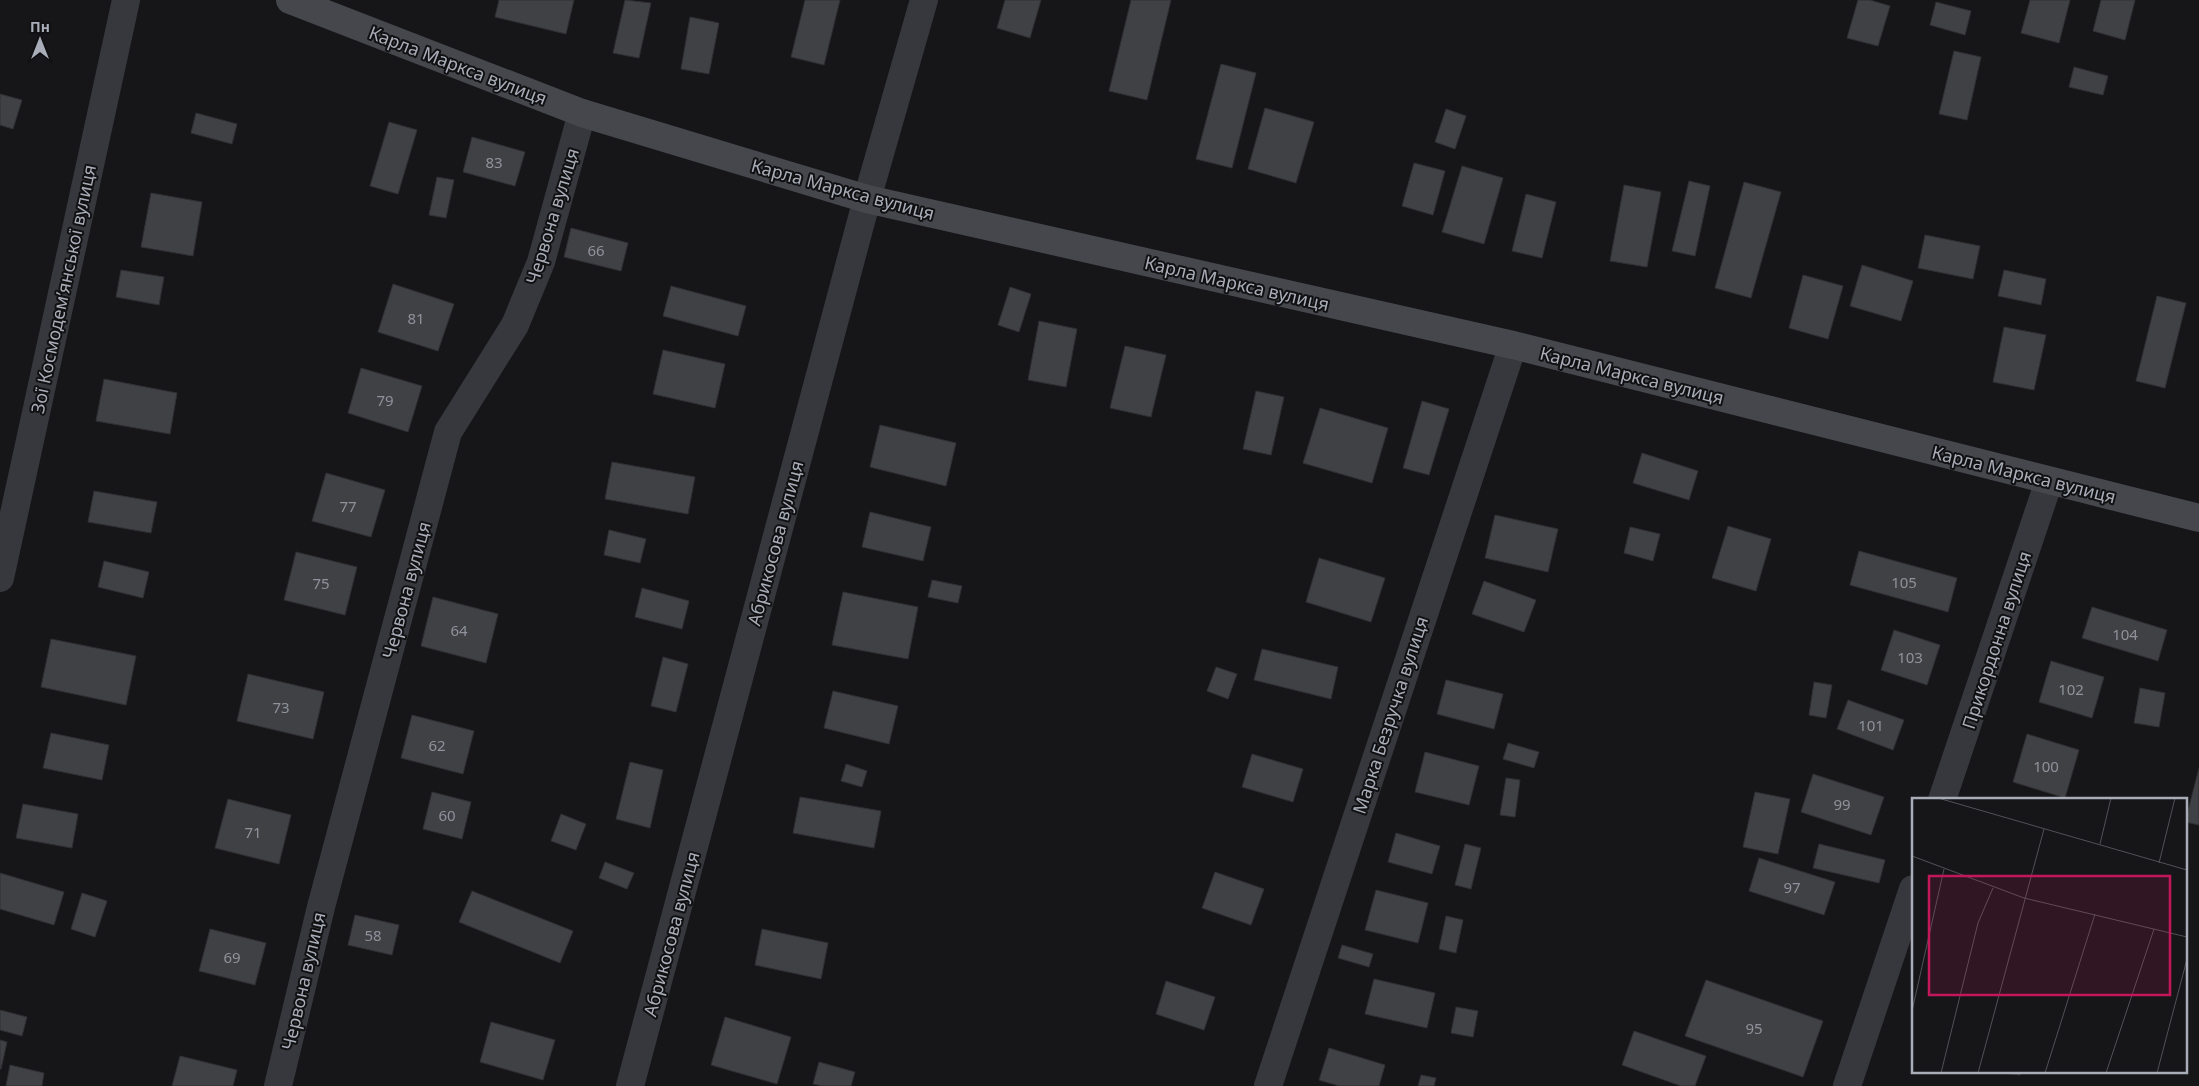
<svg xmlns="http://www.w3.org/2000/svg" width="2199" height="1086" viewBox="0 0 2199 1086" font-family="'Noto Sans',sans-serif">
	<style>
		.building { fill: #404145; stroke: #303034 }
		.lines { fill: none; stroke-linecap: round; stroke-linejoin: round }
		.street { stroke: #37383d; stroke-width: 28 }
		.secondary { stroke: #45474d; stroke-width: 28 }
		.labels { text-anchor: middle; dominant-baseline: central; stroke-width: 4; stroke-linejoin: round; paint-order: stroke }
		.number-label { font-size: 15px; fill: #8e929b }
		.street-label { font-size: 18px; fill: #a8adb8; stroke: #111113 }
		.inset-road { fill: none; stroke: #505258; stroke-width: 1 }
		.view { fill: #c2185b; fill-opacity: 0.15; stroke: #c2185b; stroke-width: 2.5 }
		.inset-edge { fill: none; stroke: #a8adb8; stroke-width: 2.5 }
	</style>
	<rect width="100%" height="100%" fill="#161618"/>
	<g class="building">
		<polygon points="499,0 574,0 566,34 495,17"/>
		<polygon points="625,0 651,3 639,58 613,53"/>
		<polygon points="805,0 840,0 824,65 791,57"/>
		<polygon points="1005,0 1041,0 1030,38 997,28"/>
		<polygon points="1131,0 1171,0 1147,100 1109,91"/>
		<polygon points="1858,0 1870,0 1890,6 1878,46 1847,38"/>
		<polygon points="2030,0 2070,0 2059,43 2021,33"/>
		<polygon points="2101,0 2135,0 2125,40 2093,31"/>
		<polygon points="1936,2 1971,11 1965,35 1930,25"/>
		<polygon points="690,17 719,23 709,74 681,69"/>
		<polygon points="1954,51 1981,57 1967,120 1939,114"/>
		<polygon points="1221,64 1256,73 1232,168 1196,159"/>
		<polygon points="2074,67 2108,76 2103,95 2069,87"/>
		<polygon points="0,94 22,100 13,129 0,125"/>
		<polygon points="1265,108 1314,122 1296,183 1248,169"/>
		<polygon points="1446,109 1466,116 1455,149 1435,142"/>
		<polygon points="196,113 237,124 232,144 191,133"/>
		<polygon points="389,122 417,130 398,194 370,186"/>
		<polygon points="472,137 525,152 515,186 463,172"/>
		<polygon points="1414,163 1445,171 1433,215 1402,206"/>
		<polygon points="1462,166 1503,178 1484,244 1442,232"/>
		<polygon points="437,177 454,180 446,218 429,215"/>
		<polygon points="1689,181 1710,186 1695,256 1672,251"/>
		<polygon points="1744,182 1781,192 1751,298 1715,288"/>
		<polygon points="1624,185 1661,192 1647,267 1610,261"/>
		<polygon points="151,193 202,202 193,256 141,247"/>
		<polygon points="1526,194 1556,202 1542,258 1512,251"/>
		<polygon points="571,228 628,243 621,271 564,257"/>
		<polygon points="1925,235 1980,246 1973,279 1918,268"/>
		<polygon points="1862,265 1913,281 1901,321 1850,306"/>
		<polygon points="121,270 164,277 159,305 116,297"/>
		<polygon points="2004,270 2046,279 2041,305 1998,296"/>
		<polygon points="1803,275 1843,286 1828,339 1789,328"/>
		<polygon points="393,284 454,304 438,351 378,332"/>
		<polygon points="671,286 746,306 738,336 663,316"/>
		<polygon points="1010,287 1031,294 1019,332 998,325"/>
		<polygon points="2157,296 2186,303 2165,388 2136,381"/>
		<polygon points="1039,321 1077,329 1066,387 1028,380"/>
		<polygon points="2004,327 2046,335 2034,390 1993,382"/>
		<polygon points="1125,346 1166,355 1151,417 1110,408"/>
		<polygon points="663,350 725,364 715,408 653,394"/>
		<polygon points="361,368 422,386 408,432 348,413"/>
		<polygon points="104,379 177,393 170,434 96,421"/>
		<polygon points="1256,391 1284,397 1271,455 1243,449"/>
		<polygon points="1422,401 1449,409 1429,475 1403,468"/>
		<polygon points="1320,408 1388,428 1372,483 1303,463"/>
		<polygon points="880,425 956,443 946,486 870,467"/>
		<polygon points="1642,453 1698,471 1689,500 1633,483"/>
		<polygon points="612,462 695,477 688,514 605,499"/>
		<polygon points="326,473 385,490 371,537 312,521"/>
		<polygon points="94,491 157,502 151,533 88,522"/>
		<polygon points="870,512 931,527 923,561 862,547"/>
		<polygon points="1495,515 1558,529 1548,572 1485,558"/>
		<polygon points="1728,526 1771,539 1756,591 1712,578"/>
		<polygon points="1630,527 1660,534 1653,561 1624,553"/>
		<polygon points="609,530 646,539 640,563 604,555"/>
		<polygon points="1859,551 1957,578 1948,612 1850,585"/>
		<polygon points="296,552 357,567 345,615 284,600"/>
		<polygon points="1319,558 1385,578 1371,622 1306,602"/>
		<polygon points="104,561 149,572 143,598 98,587"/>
		<polygon points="932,580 962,586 958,603 928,597"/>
		<polygon points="1484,581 1536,600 1524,632 1472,614"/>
		<polygon points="642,588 689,601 682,629 635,617"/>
		<polygon points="843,592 918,607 908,659 832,645"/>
		<polygon points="433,597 498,614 486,663 421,646"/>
		<polygon points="2092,607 2167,630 2158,661 2082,638"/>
		<polygon points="1894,630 1940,645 1927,685 1881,670"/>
		<polygon points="51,639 136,656 126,705 41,687"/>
		<polygon points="1262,649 1338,667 1331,699 1254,680"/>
		<polygon points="663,657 688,664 676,712 651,706"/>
		<polygon points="2051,661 2104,677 2092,718 2039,702"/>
		<polygon points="1216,667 1237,674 1228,699 1207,691"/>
		<polygon points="248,674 324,692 313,739 237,721"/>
		<polygon points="1446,680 1503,694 1494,729 1437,714"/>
		<polygon points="1814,682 1832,685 1826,718 1809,715"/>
		<polygon points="2140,688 2165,693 2159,727 2134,723"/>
		<polygon points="833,691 898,706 889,744 824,728"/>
		<polygon points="1848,700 1904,720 1893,750 1837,729"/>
		<polygon points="412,715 474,731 463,774 401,758"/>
		<polygon points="51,733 109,745 102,780 43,768"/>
		<polygon points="2027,734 2079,750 2065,798 2013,782"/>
		<polygon points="1508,743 1539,752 1534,768 1503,759"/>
		<polygon points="1425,752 1479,766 1469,805 1415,792"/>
		<polygon points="1252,754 1303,769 1293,802 1242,787"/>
		<polygon points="630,762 663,770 650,828 616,819"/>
		<polygon points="846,764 867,771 862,787 841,781"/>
		<polygon points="2199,768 2199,825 2185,822"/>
		<polygon points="1813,774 1884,797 1871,835 1801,812"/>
		<polygon points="1506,778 1520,780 1515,817 1500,815"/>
		<polygon points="432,792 471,802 462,839 423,829"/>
		<polygon points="1755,792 1790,799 1778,854 1743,847"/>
		<polygon points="800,797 881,811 874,848 793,833"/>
		<polygon points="228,799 291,815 279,864 215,848"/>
		<polygon points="23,804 78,814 72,848 16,838"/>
		<polygon points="561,814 586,824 576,850 551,841"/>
		<polygon points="1396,833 1440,846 1432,874 1388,862"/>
		<polygon points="1465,844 1481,848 1471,889 1455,885"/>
		<polygon points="1819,844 1885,860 1879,883 1813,868"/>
		<polygon points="1759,858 1835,882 1824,915 1749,891"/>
		<polygon points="605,862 634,873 627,889 599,878"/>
		<polygon points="1215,872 1264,889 1251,925 1202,908"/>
		<polygon points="0,873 64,892 54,925 0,909"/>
		<polygon points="1376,890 1428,903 1418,943 1365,930"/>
		<polygon points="472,891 573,931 560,963 459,922"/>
		<polygon points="82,893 107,901 95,937 71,929"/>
		<polygon points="355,915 399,925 392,955 348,945"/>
		<polygon points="1446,916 1463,920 1456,953 1439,949"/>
		<polygon points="210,929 266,943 255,985 199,971"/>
		<polygon points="762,929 828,943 821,979 755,965"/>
		<polygon points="1342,945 1373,954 1369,967 1338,958"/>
		<polygon points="1374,979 1435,993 1427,1028 1365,1014"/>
		<polygon points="1706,980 1823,1021 1803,1077 1685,1036"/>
		<polygon points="1166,981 1215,997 1204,1030 1156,1014"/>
		<polygon points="1456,1007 1478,1011 1473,1037 1451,1033"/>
		<polygon points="0,1010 27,1017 22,1036 0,1030"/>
		<polygon points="725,1017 791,1037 777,1084 711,1065"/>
		<polygon points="491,1022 555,1040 543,1080 480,1062"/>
		<polygon points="1634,1031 1706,1056 1695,1086 1681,1086 1622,1065"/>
		<polygon points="0,1040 7,1042 1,1069 0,1069"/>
		<polygon points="1329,1048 1385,1065 1379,1086 1339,1086 1319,1080"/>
		<polygon points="180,1056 237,1070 233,1086 172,1086"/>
		<polygon points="819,1062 855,1072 851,1086 822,1086 813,1084"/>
		<polygon points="10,1065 44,1073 42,1086 6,1086"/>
		<polygon points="1995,1072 2021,1072 2020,1075"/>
		<polygon points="1421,1075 1436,1078 1434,1086 1418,1086"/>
	</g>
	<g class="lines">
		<g class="street">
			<polyline points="0,578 126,0"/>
			<polyline points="1942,800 2049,481"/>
			<polyline points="278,1086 321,907 448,432 515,325 541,262 582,113"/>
			<polyline points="630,1086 867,199 924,0"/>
			<polyline points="1268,1086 1513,345"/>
			<polyline points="1847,1086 1913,889"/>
		</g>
		<polyline class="secondary" points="290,0 582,113 867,199 1513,345 2199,518"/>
	</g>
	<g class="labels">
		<g class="number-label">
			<text x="494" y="162">83</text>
			<text x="596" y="250">66</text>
			<text x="416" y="318">81</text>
			<text x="385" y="400">79</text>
			<text x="348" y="506">77</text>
			<text x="1904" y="582">105</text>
			<text x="321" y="583">75</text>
			<text x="459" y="630">64</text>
			<text x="2125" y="634">104</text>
			<text x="1910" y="657">103</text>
			<text x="2071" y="689">102</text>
			<text x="281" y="707">73</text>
			<text x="1871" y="725">101</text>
			<text x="437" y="745">62</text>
			<text x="2046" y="766">100</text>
			<text x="1842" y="804">99</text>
			<text x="447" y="815">60</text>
			<text x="253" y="832">71</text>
			<text x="1792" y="887">97</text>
			<text x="373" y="935">58</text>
			<text x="232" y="957">69</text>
			<text x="1754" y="1028">95</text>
		</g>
		<g class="street-label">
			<text transform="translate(458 65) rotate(21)">Карла Маркса вулиця</text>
			<text transform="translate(843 189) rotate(15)">Карла Маркса вулиця</text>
			<text transform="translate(552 216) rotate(-73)">Червона вулиця</text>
			<text transform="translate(1237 283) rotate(13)">Карла Маркса вулиця</text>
			<text transform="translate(63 289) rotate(-78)">Зої Космодем’янської вулиця</text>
			<text transform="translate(1632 375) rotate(14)">Карла Маркса вулиця</text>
			<text transform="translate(2024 474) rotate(14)">Карла Маркса вулиця</text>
			<text transform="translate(775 543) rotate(-75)">Абрикосова вулиця</text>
			<text transform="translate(406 590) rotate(-75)">Червона вулиця</text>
			<text transform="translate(1996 640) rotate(-72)">Прикордонна вулиця</text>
			<text transform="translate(1390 715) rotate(-72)">Марка Безручка вулиця</text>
			<text transform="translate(671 934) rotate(-75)">Абрикосова вулиця</text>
			<text transform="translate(303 981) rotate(-77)">Червона вулиця</text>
		</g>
	</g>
	<g transform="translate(1912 798)">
		<rect width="275" height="275" fill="#161618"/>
		<path class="inset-road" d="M26,0L275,72M188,46L199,0M0,58L112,100L275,139M247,65L263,0M0,213L32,71M29,275L66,125L81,90M66,275L132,31M133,275L183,116M194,275L242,131M245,275L275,161"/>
		<path class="view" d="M17,78H258V197H17Z"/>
		<rect width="275" height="275" class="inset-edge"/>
	</g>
	<g transform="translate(40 40)" stroke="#111113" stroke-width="4" paint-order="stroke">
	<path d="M0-4L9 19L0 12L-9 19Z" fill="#a8adb8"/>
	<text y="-8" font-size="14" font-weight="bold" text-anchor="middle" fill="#a8adb8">Пн</text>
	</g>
</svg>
